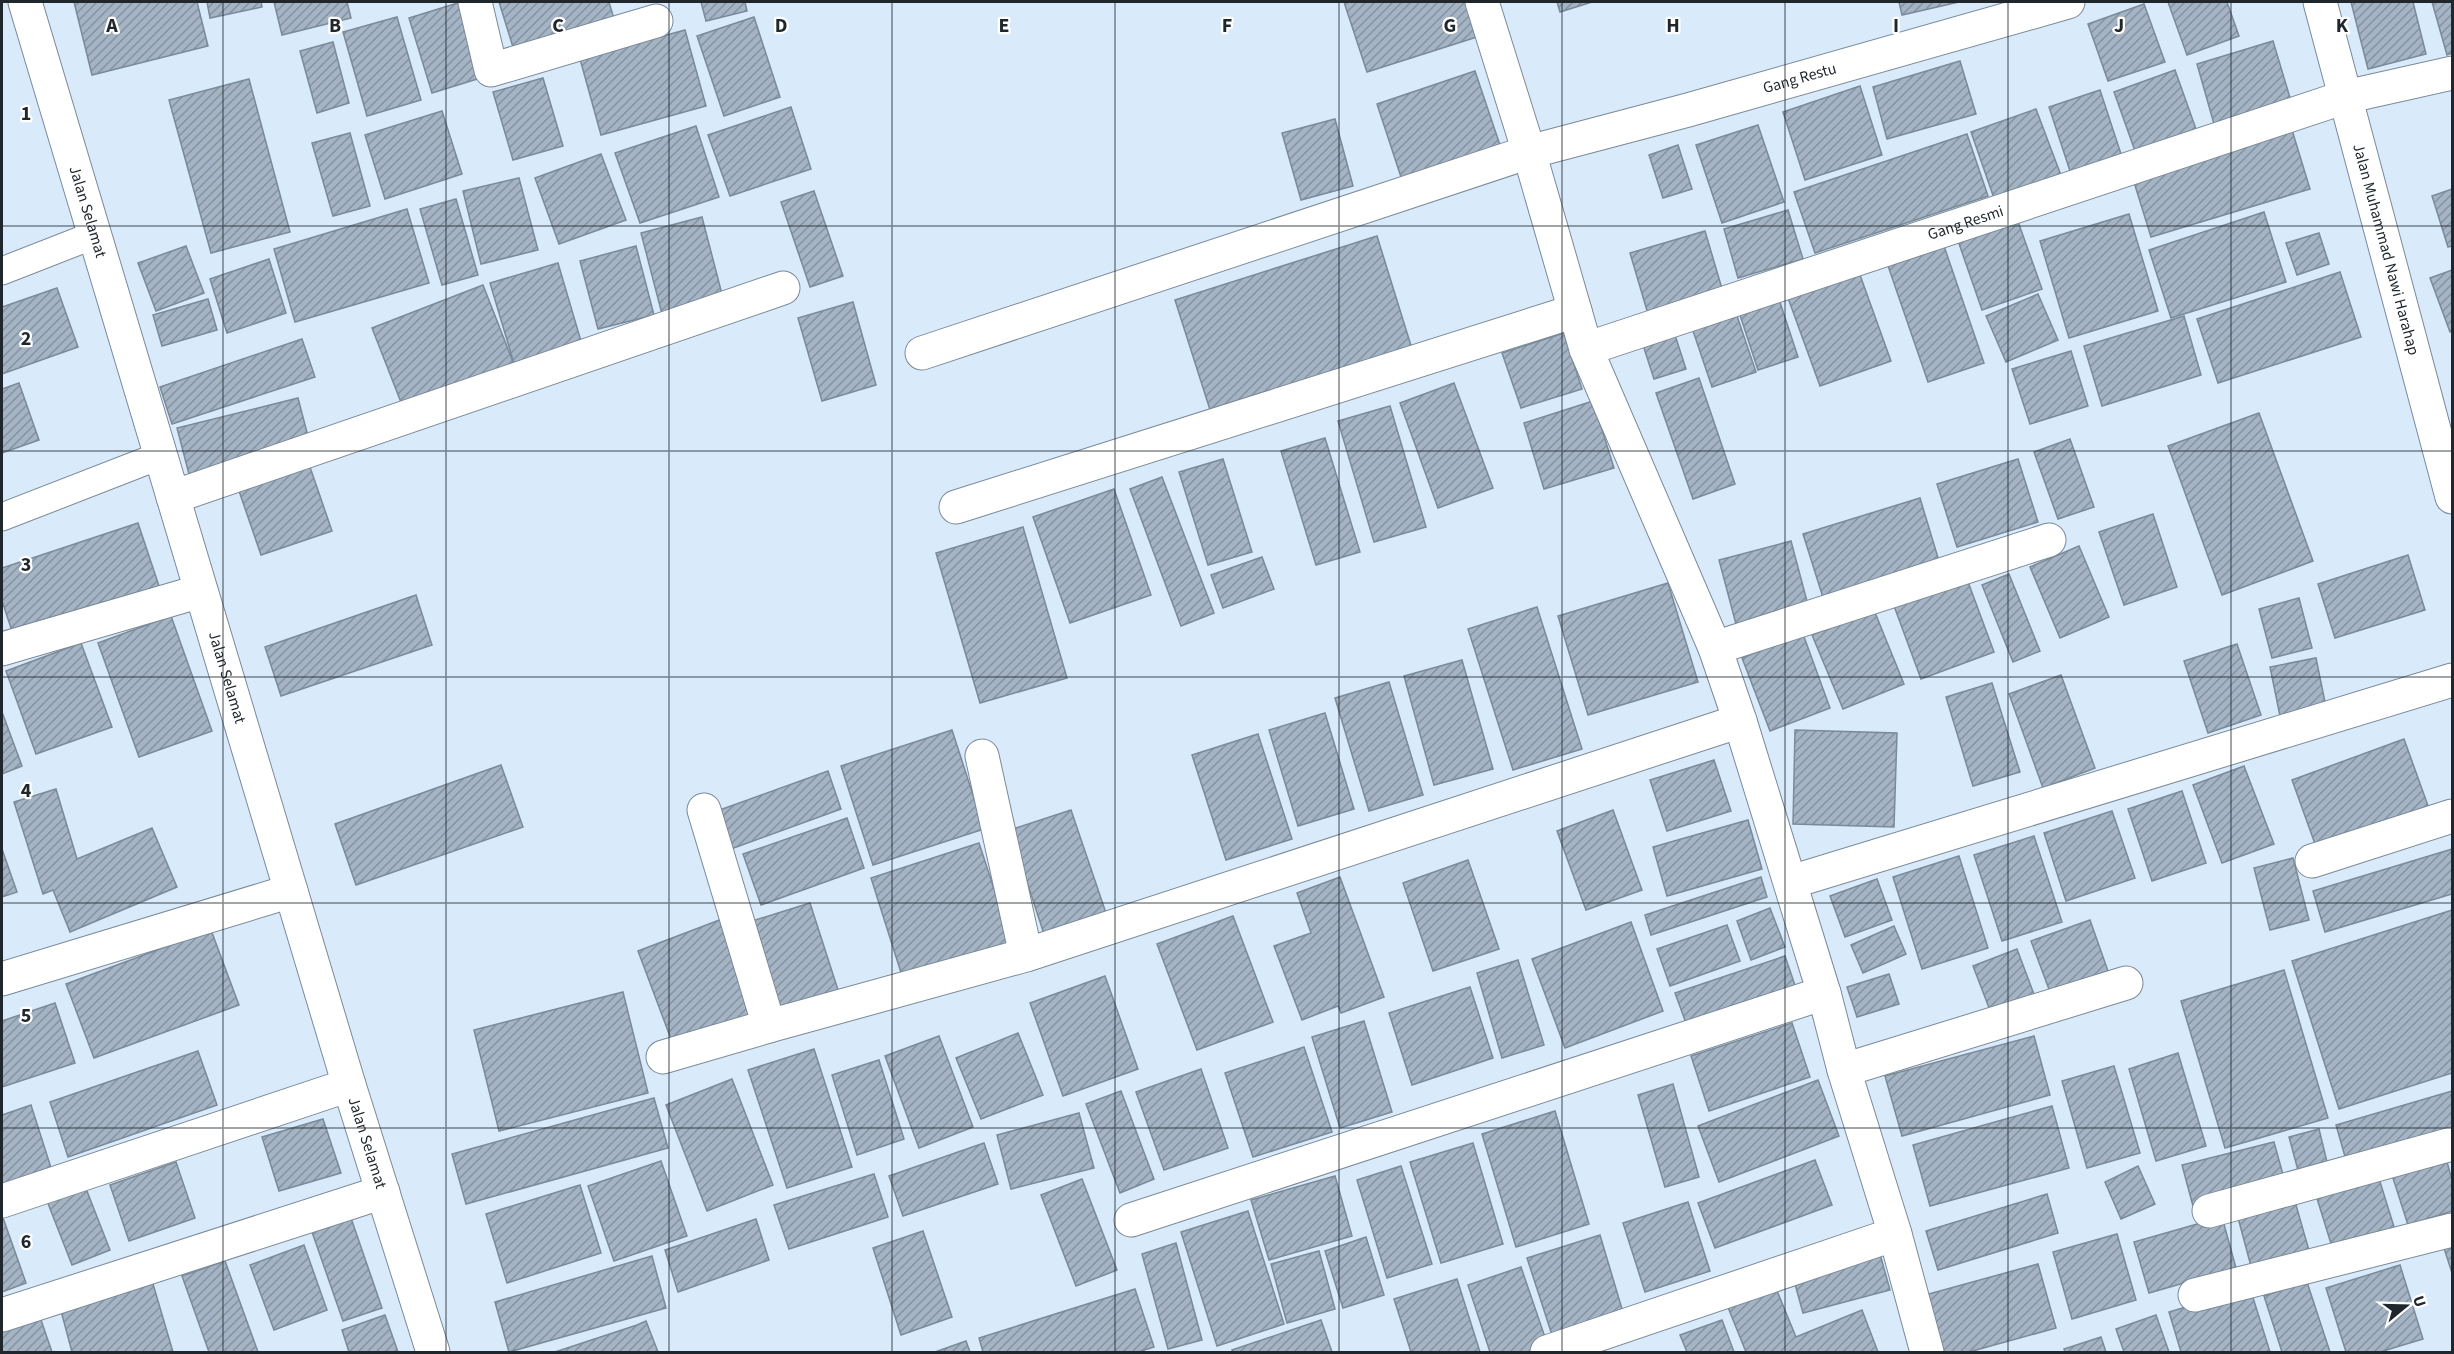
<svg xmlns="http://www.w3.org/2000/svg" width="2454" height="1354" viewBox="0 0 2454 1354" font-family="'Source Sans 3',sans-serif">
	<style>
		.building { fill: url(#building-hatch); stroke: #7a8a99; stroke-width: 1.5 }
		.lines { fill: none; stroke-linecap: round; stroke-linejoin: round }
		.lane-casing { stroke: #7a8a99; stroke-width: 29 }
		.street-casing { stroke: #7a8a99; stroke-width: 35 }
		.secondary-casing { stroke: #7a8a99; stroke-width: 35 }
		.lane { stroke: #fff; stroke-width: 27 }
		.street { stroke: #fff; stroke-width: 33 }
		.secondary { stroke: #fff; stroke-width: 33 }
		.grid { fill: none; stroke: #1f262c; stroke-width: 1.5; stroke-opacity: 0.55 }
		.labels { text-anchor: middle; dominant-baseline: central; stroke-width: 4.5; stroke-linejoin: round; paint-order: stroke }
		.street-label { font-size: 16px; fill: #1f262c; stroke: #fff }
		.grid-label { font-size: 20px; text-anchor: middle; font-weight: bold; fill: #1f262c; stroke: #fff; stroke-width: 4.5; stroke-linejoin: round; paint-order: stroke }
	</style>
	<defs>
		<pattern id="building-hatch" width="6" height="6" patternUnits="userSpaceOnUse" patternTransform="scale(1.5)"><rect width="6" height="6" fill="#a4b4c4"/><path d="M-1 1l2-2M0 6l6-6M5 7l2-2" fill="none" stroke="#85929f"/></pattern>
	</defs>
	<rect width="100%" height="100%" fill="#d9eafb"/>
	<g class="building">
		<polygon points="74,2 197,2 208,46 92,75"/>
		<polygon points="207,2 261,2 262,7 210,18"/>
		<polygon points="274,2 347,2 351,18 282,35"/>
		<polygon points="461,2 487,76 432,93 409,18"/>
		<polygon points="499,2 609,2 614,19 513,47"/>
		<polygon points="701,2 745,2 747,11 706,21"/>
		<polygon points="1344,2 1465,2 1477,37 1367,72"/>
		<polygon points="1557,2 1592,2 1560,12"/>
		<polygon points="1899,2 1959,2 1902,15"/>
		<polygon points="2168,2 2227,2 2239,36 2187,55"/>
		<polygon points="2351,2 2413,2 2426,54 2368,69"/>
		<polygon points="2432,2 2452,2 2452,53 2447,55"/>
		<polygon points="2144,4 2165,62 2108,81 2088,24"/>
		<polygon points="397,17 421,100 367,116 343,32"/>
		<polygon points="754,17 780,97 724,116 697,36"/>
		<polygon points="685,30 706,106 601,135 580,59"/>
		<polygon points="2273,41 2291,101 2214,124 2197,64"/>
		<polygon points="333,42 349,103 317,113 300,51"/>
		<polygon points="1960,61 1976,114 1887,139 1873,87"/>
		<polygon points="2175,70 2196,129 2135,151 2114,92"/>
		<polygon points="1475,71 1501,148 1402,180 1377,104"/>
		<polygon points="543,78 563,146 513,160 493,92"/>
		<polygon points="249,79 290,232 211,253 169,100"/>
		<polygon points="1860,86 1882,155 1805,180 1783,112"/>
		<polygon points="2100,90 2122,157 2071,174 2049,107"/>
		<polygon points="791,107 811,169 730,196 708,135"/>
		<polygon points="2036,109 2062,178 1995,201 1971,132"/>
		<polygon points="442,111 462,174 385,199 365,135"/>
		<polygon points="1335,119 1353,186 1301,200 1282,133"/>
		<polygon points="1758,125 1784,202 1722,223 1696,145"/>
		<polygon points="696,126 719,197 640,223 615,153"/>
		<polygon points="2292,130 2310,189 2151,237 2133,179"/>
		<polygon points="350,133 370,206 333,216 312,143"/>
		<polygon points="1967,134 1988,196 1815,253 1794,192"/>
		<polygon points="1678,145 1692,189 1663,198 1649,155"/>
		<polygon points="601,154 626,220 559,244 535,178"/>
		<polygon points="519,178 538,250 481,264 463,191"/>
		<polygon points="2452,189 2452,246 2448,247 2432,196"/>
		<polygon points="814,191 843,276 810,287 781,202"/>
		<polygon points="456,199 478,275 442,285 420,209"/>
		<polygon points="407,209 429,283 295,322 274,249"/>
		<polygon points="1788,210 1803,259 1738,278 1724,229"/>
		<polygon points="2264,212 2286,282 2171,318 2149,250"/>
		<polygon points="2015,213 2042,289 1982,310 1956,235"/>
		<polygon points="2129,214 2158,311 2069,338 2040,241"/>
		<polygon points="702,217 723,298 662,314 641,233"/>
		<polygon points="1705,231 1723,292 1648,314 1630,253"/>
		<polygon points="2319,233 2329,264 2297,275 2286,243"/>
		<polygon points="1377,236 1413,352 1212,416 1175,300"/>
		<polygon points="1943,243 1984,363 1928,382 1887,263"/>
		<polygon points="186,246 204,293 156,311 138,263"/>
		<polygon points="636,246 654,315 598,329 580,261"/>
		<polygon points="269,259 286,313 227,333 210,279"/>
		<polygon points="1855,261 1891,361 1820,386 1784,287"/>
		<polygon points="558,263 583,348 515,367 490,283"/>
		<polygon points="2452,270 2452,331 2450,332 2430,278"/>
		<polygon points="2340,272 2361,337 2218,383 2197,319"/>
		<polygon points="483,285 515,367 404,410 372,328"/>
		<polygon points="57,288 78,347 2,374 2,307"/>
		<polygon points="1776,290 1798,357 1758,370 1736,303"/>
		<polygon points="2038,294 2058,340 2006,362 1986,316"/>
		<polygon points="208,299 217,330 162,346 153,315"/>
		<polygon points="853,302 876,385 822,401 798,318"/>
		<polygon points="1734,307 1756,372 1712,387 1690,322"/>
		<polygon points="2184,316 2201,375 2102,406 2084,346"/>
		<polygon points="1674,332 1686,369 1654,379 1642,342"/>
		<polygon points="1564,333 1582,389 1521,408 1502,353"/>
		<polygon points="302,339 315,377 172,424 160,387"/>
		<polygon points="2071,351 2088,406 2030,424 2012,369"/>
		<polygon points="1699,378 1735,484 1693,499 1656,393"/>
		<polygon points="19,383 39,440 2,453 2,389"/>
		<polygon points="1454,383 1493,488 1438,508 1400,403"/>
		<polygon points="298,398 310,444 189,474 177,428"/>
		<polygon points="1593,401 1614,468 1544,489 1524,423"/>
		<polygon points="1390,406 1426,527 1374,542 1338,421"/>
		<polygon points="2259,413 2313,561 2222,595 2168,446"/>
		<polygon points="1325,438 1360,552 1316,565 1281,451"/>
		<polygon points="2070,439 2094,507 2058,519 2034,452"/>
		<polygon points="1223,459 1252,552 1208,565 1179,472"/>
		<polygon points="2018,459 2038,522 1957,547 1937,484"/>
		<polygon points="310,467 332,531 261,555 239,491"/>
		<polygon points="1162,477 1214,613 1181,626 1130,489"/>
		<polygon points="1114,489 1151,595 1070,623 1033,517"/>
		<polygon points="1920,498 1942,571 1826,607 1803,534"/>
		<polygon points="2153,514 2177,587 2124,605 2099,532"/>
		<polygon points="138,523 160,589 14,637 2,601 2,568"/>
		<polygon points="1023,527 1067,678 980,703 936,553"/>
		<polygon points="1791,541 1808,605 1736,624 1719,560"/>
		<polygon points="2079,546 2109,617 2060,638 2030,567"/>
		<polygon points="2408,555 2425,610 2335,638 2318,584"/>
		<polygon points="1262,557 1274,589 1223,608 1211,575"/>
		<polygon points="2009,574 2040,651 2013,662 1982,585"/>
		<polygon points="1967,579 1994,652 1921,679 1894,606"/>
		<polygon points="1668,583 1698,682 1588,715 1558,616"/>
		<polygon points="416,595 432,645 281,696 265,647"/>
		<polygon points="2299,598 2312,648 2272,658 2259,609"/>
		<polygon points="1537,607 1582,749 1513,770 1468,629"/>
		<polygon points="1874,610 1904,684 1843,709 1812,635"/>
		<polygon points="171,616 212,731 139,757 98,643"/>
		<polygon points="1803,634 1830,708 1770,731 1742,658"/>
		<polygon points="81,643 112,727 36,754 6,671"/>
		<polygon points="2237,644 2261,715 2208,733 2184,661"/>
		<polygon points="2316,658 2326,707 2280,716 2270,667"/>
		<polygon points="1462,660 1493,769 1434,785 1404,676"/>
		<polygon points="2061,675 2095,768 2043,788 2009,694"/>
		<polygon points="1389,682 1423,795 1369,811 1335,698"/>
		<polygon points="1992,683 2020,772 1973,786 1946,697"/>
		<polygon points="2,712 22,766 2,774"/>
		<polygon points="1325,713 1354,809 1298,826 1269,730"/>
		<polygon points="952,730 984,829 873,865 841,766"/>
		<polygon points="1795,730 1897,733 1894,827 1793,824"/>
		<polygon points="1258,734 1292,839 1226,860 1192,755"/>
		<polygon points="2404,739 2431,814 2319,855 2292,780"/>
		<polygon points="1714,760 1731,811 1667,831 1650,780"/>
		<polygon points="501,765 523,827 356,885 335,824"/>
		<polygon points="2244,766 2274,844 2222,863 2193,785"/>
		<polygon points="828,771 841,809 731,849 717,811"/>
		<polygon points="56,789 77,859 152,828 177,887 70,932 53,890 43,894 14,802"/>
		<polygon points="2182,791 2206,863 2152,881 2128,809"/>
		<polygon points="1071,810 1106,913 1044,934 1010,830"/>
		<polygon points="1613,810 1642,890 1586,910 1557,831"/>
		<polygon points="2112,811 2135,878 2066,901 2044,833"/>
		<polygon points="847,818 864,868 761,905 743,854"/>
		<polygon points="1748,820 1762,869 1667,896 1653,847"/>
		<polygon points="2034,836 2062,922 2002,941 1974,855"/>
		<polygon points="979,843 1013,947 904,982 871,878"/>
		<polygon points="2,849 17,892 2,897"/>
		<polygon points="2452,849 2452,894 2325,932 2313,891"/>
		<polygon points="1959,856 1988,948 1922,969 1893,877"/>
		<polygon points="2293,858 2309,920 2270,930 2254,868"/>
		<polygon points="1468,860 1499,949 1433,971 1403,883"/>
		<polygon points="1340,877 1384,997 1341,1013 1338,1006 1302,1020 1274,946 1311,933 1297,893"/>
		<polygon points="1761,877 1767,897 1651,935 1645,915"/>
		<polygon points="1877,879 1892,920 1845,937 1830,896"/>
		<polygon points="810,903 839,993 778,1012 749,922"/>
		<polygon points="1770,908 1785,947 1751,960 1737,921"/>
		<polygon points="2452,910 2452,1073 2339,1109 2292,961"/>
		<polygon points="1233,916 1273,1022 1197,1050 1157,944"/>
		<polygon points="722,919 758,1016 674,1047 638,951"/>
		<polygon points="2090,920 2108,971 2050,992 2031,941"/>
		<polygon points="1631,922 1663,1011 1565,1048 1532,959"/>
		<polygon points="1727,925 1740,961 1670,986 1657,949"/>
		<polygon points="1894,926 1906,954 1863,973 1851,945"/>
		<polygon points="211,930 239,1005 94,1058 66,984"/>
		<polygon points="2017,949 2035,997 1991,1013 1973,966"/>
		<polygon points="1785,956 1799,997 1690,1034 1675,993"/>
		<polygon points="1518,960 1544,1045 1502,1058 1477,973"/>
		<polygon points="2284,970 2328,1118 2225,1148 2181,1001"/>
		<polygon points="1889,974 1899,1004 1857,1017 1847,987"/>
		<polygon points="1105,976 1138,1069 1063,1096 1030,1003"/>
		<polygon points="1470,987 1493,1058 1412,1085 1389,1013"/>
		<polygon points="623,992 648,1093 499,1131 474,1030"/>
		<polygon points="55,1003 75,1063 2,1087 2,1021"/>
		<polygon points="1364,1021 1392,1112 1340,1128 1312,1037"/>
		<polygon points="1792,1023 1810,1077 1709,1111 1691,1056"/>
		<polygon points="1018,1033 1043,1095 981,1119 956,1058"/>
		<polygon points="939,1036 973,1127 919,1148 885,1056"/>
		<polygon points="2034,1036 2050,1095 1902,1136 1885,1076"/>
		<polygon points="1304,1047 1332,1132 1253,1157 1225,1073"/>
		<polygon points="814,1049 852,1167 787,1188 748,1070"/>
		<polygon points="198,1051 217,1105 68,1157 50,1102"/>
		<polygon points="2178,1053 2206,1146 2156,1161 2129,1069"/>
		<polygon points="879,1060 904,1139 857,1155 832,1075"/>
		<polygon points="2114,1066 2140,1153 2087,1168 2062,1081"/>
		<polygon points="1201,1069 1228,1148 1164,1170 1136,1092"/>
		<polygon points="732,1079 773,1185 707,1211 666,1105"/>
		<polygon points="1818,1080 1839,1136 1719,1182 1698,1126"/>
		<polygon points="1673,1084 1699,1177 1665,1187 1638,1095"/>
		<polygon points="1121,1091 1154,1179 1120,1193 1086,1104"/>
		<polygon points="2452,1091 2452,1129 2346,1160 2336,1125"/>
		<polygon points="654,1098 668,1148 466,1204 452,1154"/>
		<polygon points="31,1105 53,1174 2,1191 2,1115"/>
		<polygon points="2052,1106 2069,1168 1930,1206 1913,1145"/>
		<polygon points="1555,1111 1589,1224 1516,1247 1482,1134"/>
		<polygon points="1079,1113 1094,1168 1011,1189 997,1135"/>
		<polygon points="323,1119 341,1173 279,1191 262,1137"/>
		<polygon points="2319,1129 2328,1166 2299,1174 2289,1137"/>
		<polygon points="2274,1142 2285,1182 2193,1206 2182,1165"/>
		<polygon points="984,1143 998,1184 903,1216 889,1176"/>
		<polygon points="1473,1143 1503,1244 1441,1263 1410,1162"/>
		<polygon points="2446,1158 2452,1180 2452,1211 2408,1225 2392,1175"/>
		<polygon points="1815,1160 1832,1205 1715,1248 1698,1203"/>
		<polygon points="661,1161 687,1236 614,1261 588,1186"/>
		<polygon points="176,1162 195,1218 129,1241 110,1185"/>
		<polygon points="1401,1166 1432,1264 1387,1278 1357,1180"/>
		<polygon points="2138,1166 2155,1204 2121,1219 2105,1182"/>
		<polygon points="2377,1172 2395,1230 2333,1250 2315,1192"/>
		<polygon points="874,1174 888,1217 789,1249 774,1205"/>
		<polygon points="1335,1176 1352,1236 1269,1260 1251,1200"/>
		<polygon points="1082,1179 1117,1270 1076,1286 1041,1195"/>
		<polygon points="580,1185 601,1253 507,1283 486,1214"/>
		<polygon points="85,1186 110,1250 72,1265 47,1201"/>
		<polygon points="2047,1194 2058,1233 1938,1270 1926,1231"/>
		<polygon points="2294,1198 2310,1254 2252,1270 2237,1214"/>
		<polygon points="1688,1202 1710,1271 1645,1292 1623,1223"/>
		<polygon points="1248,1211 1284,1324 1217,1346 1181,1232"/>
		<polygon points="2,1215 26,1283 2,1292"/>
		<polygon points="2222,1217 2236,1268 2149,1293 2134,1242"/>
		<polygon points="351,1218 382,1308 343,1321 312,1232"/>
		<polygon points="756,1219 769,1260 678,1292 665,1250"/>
		<polygon points="923,1231 952,1317 901,1335 873,1248"/>
		<polygon points="2117,1234 2136,1300 2072,1319 2053,1252"/>
		<polygon points="1600,1235 1625,1319 1554,1341 1527,1258"/>
		<polygon points="1366,1237 1384,1295 1343,1308 1325,1251"/>
		<polygon points="2452,1238 2452,1273 2442,1242"/>
		<polygon points="1176,1243 1202,1340 1168,1349 1142,1254"/>
		<polygon points="304,1245 327,1310 274,1330 250,1265"/>
		<polygon points="1319,1251 1335,1309 1287,1323 1271,1264"/>
		<polygon points="1880,1254 1890,1290 1803,1313 1793,1277"/>
		<polygon points="652,1256 666,1308 509,1352 495,1302"/>
		<polygon points="225,1261 258,1352 209,1352 182,1276"/>
		<polygon points="2038,1264 2056,1328 1969,1352 1941,1352 1925,1295"/>
		<polygon points="2400,1265 2423,1339 2380,1352 2346,1352 2326,1288"/>
		<polygon points="1521,1267 1548,1346 1529,1352 1490,1352 1468,1285"/>
		<polygon points="1457,1279 1480,1352 1411,1352 1394,1299"/>
		<polygon points="2307,1282 2330,1352 2282,1352 2264,1296"/>
		<polygon points="153,1284 173,1352 72,1352 61,1311"/>
		<polygon points="1775,1286 1796,1337 1862,1310 1878,1352 1746,1352 1727,1305"/>
		<polygon points="2250,1288 2270,1352 2181,1352 2169,1312"/>
		<polygon points="1135,1289 1154,1347 1138,1352 983,1352 979,1338"/>
		<polygon points="385,1315 398,1352 349,1352 342,1330"/>
		<polygon points="2156,1315 2169,1352 2124,1352 2116,1329"/>
		<polygon points="40,1317 52,1352 2,1352 2,1330"/>
		<polygon points="1321,1320 1332,1352 1233,1352 1232,1350"/>
		<polygon points="1722,1320 1734,1352 1687,1352 1680,1335"/>
		<polygon points="646,1321 658,1352 555,1352 637,1325"/>
		<polygon points="2101,1337 2106,1352 2065,1352 2064,1349"/>
		<polygon points="966,1341 970,1352 935,1352"/>
	</g>
	<g class="lines">
		<g class="lane-casing">
			<g id="lane">
				<polyline points="2,271 94,235"/>
				<polyline points="2,517 159,456"/>
			</g>
		</g>
		<g class="street-casing">
			<g id="street">
				<path id="s1" d="M25,2L349,1085L433,1352"/>
				<polyline points="475,2 491,70 656,21"/>
				<polyline points="1482,2 1529,152 1586,349 1715,648 1740,721 1824,993 1844,1070 1895,1234 1927,1352"/>
				<path id="s2" d="M1586,349L2345,97L2452,73"/>
				<path id="s3" d="M922,353L1529,152L1688,110L2068,2"/>
				<polyline points="173,497 783,288"/>
				<polyline points="956,507 1575,311"/>
				<polyline points="1715,648 2049,540"/>
				<polyline points="2,649 201,591"/>
				<polyline points="982,756 1026,955"/>
				<polyline points="704,810 769,1026"/>
				<polyline points="2312,861 2452,816"/>
				<polyline points="1791,882 2452,680"/>
				<polyline points="2,979 291,891"/>
				<polyline points="663,1057 769,1026 1026,955 1740,721"/>
				<polyline points="1844,1070 2126,983"/>
				<polyline points="2,1201 349,1085"/>
				<polyline points="2209,1211 2452,1144"/>
				<polyline points="1131,1220 1824,993"/>
				<polyline points="2195,1295 2452,1230"/>
				<polyline points="2,1315 383,1192"/>
				<polyline points="1547,1352 1895,1234"/>
			</g>
		</g>
		<g class="secondary-casing">
			<g id="secondary">
				<path id="s4" d="M2320,2L2452,497"/>
			</g>
		</g>
		<use href="#lane" class="lane"/>
		<use href="#street" class="street"/>
		<use href="#secondary" class="secondary"/>
	</g>
	<path class="grid" d="M223,2V1352M446,2V1352M669,2V1352M892,2V1352M1115,2V1352M1339,2V1352M1562,2V1352M1785,2V1352M2008,2V1352M2231,2V1352M2,226H2452M2,451H2452M2,677H2452M2,903H2452M2,1128H2452"/>
	<g class="labels">
		<g class="street-label">
			<text stroke="none"><textPath href="#s3" startOffset="920">Gang Restu</textPath></text>
			<text stroke="none"><textPath href="#s1" startOffset="219">Jalan Selamat</textPath></text>
			<text stroke="none"><textPath href="#s2" startOffset="400">Gang Resmi</textPath></text>
			<text stroke="none"><textPath href="#s4" startOffset="256">Jalan Muhammad Nawi Harahap</textPath></text>
			<text stroke="none"><textPath href="#s1" startOffset="705">Jalan Selamat</textPath></text>
			<text stroke="none"><textPath href="#s1" startOffset="1191">Jalan Selamat</textPath></text>
		</g>
	</g>
	<g class="grid-label">
		<text x="112" y="32">A</text>
		<text x="335" y="32">B</text>
		<text x="558" y="32">C</text>
		<text x="781" y="32">D</text>
		<text x="1004" y="32">E</text>
		<text x="1227" y="32">F</text>
		<text x="1450" y="32">G</text>
		<text x="1673" y="32">H</text>
		<text x="1896" y="32">I</text>
		<text x="2119" y="32">J</text>
		<text x="2342" y="32">K</text>
		<text x="26" y="120">1</text>
		<text x="26" y="345">2</text>
		<text x="26" y="571">3</text>
		<text x="26" y="797">4</text>
		<text x="26" y="1022">5</text>
		<text x="26" y="1248">6</text>
	</g>
	<rect width="2454" height="1354" fill="none" stroke="#1f262c" stroke-width="6"/>
	<g transform="translate(2406 1306) rotate(71)" stroke="#ffffff" stroke-width="4.5" paint-order="stroke">
	<path d="M0-4.5L10 22L0 15L-10 22Z" fill="#1f262c"/>
	<text y="-9" font-size="16" font-weight="bold" text-anchor="middle" fill="#1f262c">U</text>
	</g>
</svg>
